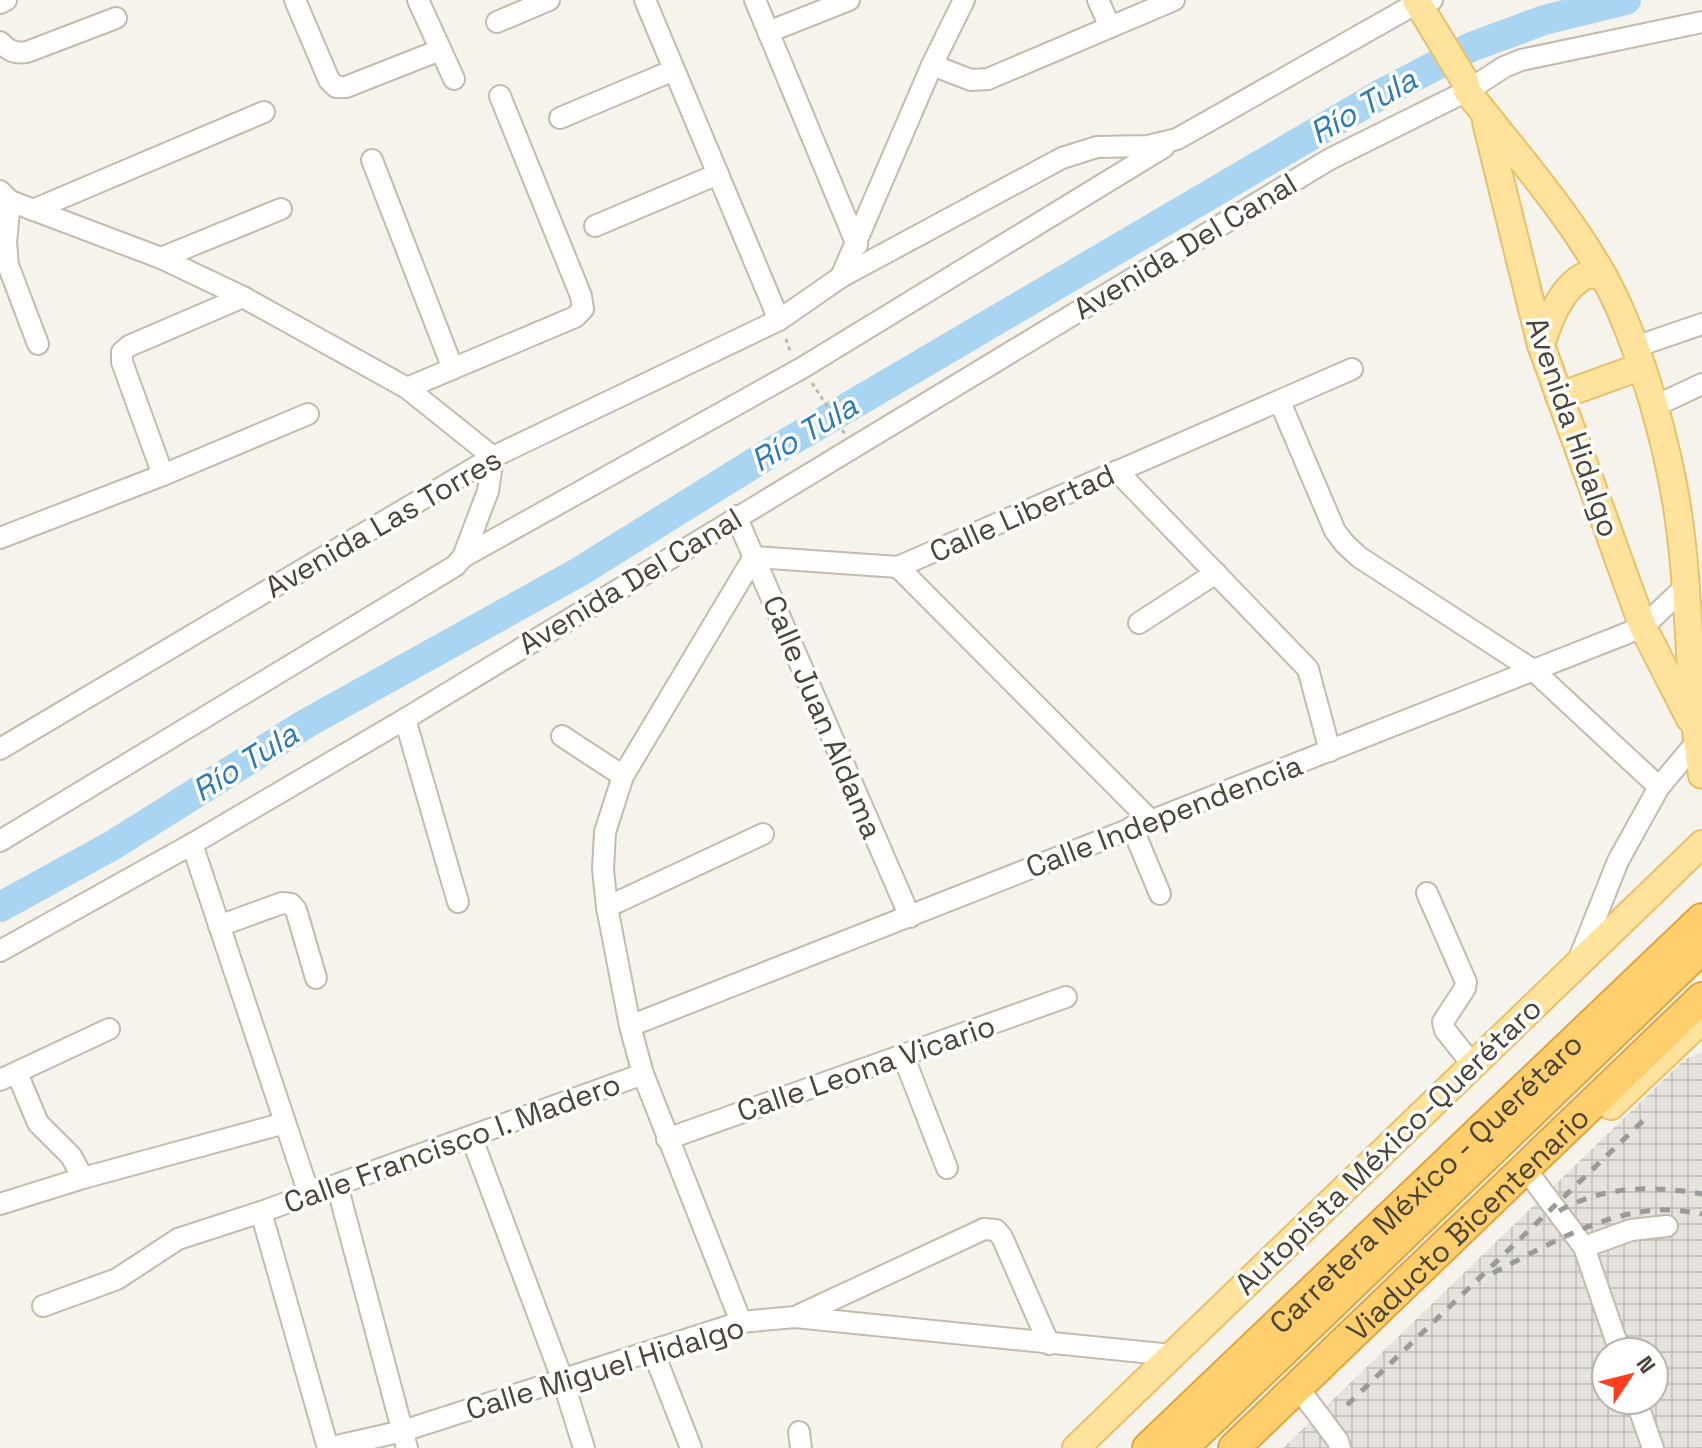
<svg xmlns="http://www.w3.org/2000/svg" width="1702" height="1448" viewBox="0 0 1702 1448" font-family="'Space Grotesk',sans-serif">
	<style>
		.industrial { fill: url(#industrial-grid); fill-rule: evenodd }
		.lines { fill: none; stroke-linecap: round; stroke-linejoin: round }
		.river { stroke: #a9d4f2; stroke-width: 30 }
		.minor-casing { stroke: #c2bbae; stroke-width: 24 }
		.major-casing { stroke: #e6c16a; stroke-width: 30 }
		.highway-casing { stroke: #e0a43c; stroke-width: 34 }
		.path { stroke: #c4b79f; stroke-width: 3; stroke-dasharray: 4 4; stroke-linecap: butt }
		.minor { stroke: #fff; stroke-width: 20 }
		.major { stroke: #ffe39c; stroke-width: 26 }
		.highway { stroke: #ffcf6e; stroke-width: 30 }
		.rail { stroke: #9a9a9a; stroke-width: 5; stroke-dasharray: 10 10; stroke-linecap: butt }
		.labels { text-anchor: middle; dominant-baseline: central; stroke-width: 7; stroke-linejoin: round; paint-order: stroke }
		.street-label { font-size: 30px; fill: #4b4439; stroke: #fff }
		.water-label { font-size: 32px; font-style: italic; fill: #2e7ab2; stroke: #fff }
	</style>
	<defs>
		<pattern id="industrial-grid" width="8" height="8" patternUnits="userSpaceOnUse" patternTransform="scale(2)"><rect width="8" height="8" fill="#e6e2dd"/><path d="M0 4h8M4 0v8" fill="none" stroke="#c7c3be"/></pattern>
	</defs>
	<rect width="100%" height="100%" fill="#f6f3ec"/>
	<path class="industrial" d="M1702,1052V1448H1283L1685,1059ZM1606,1352H1654V1400H1606Z"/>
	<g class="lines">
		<polyline class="river" points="0,907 113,845 307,723 579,572 770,453 1383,93 1471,47 1544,20 1626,0"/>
		<g class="minor-casing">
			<g id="minor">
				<polyline points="295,0 329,80 336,87 346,87 440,50"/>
				<polyline points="418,0 454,79"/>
				<polyline points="645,0 779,320"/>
				<polyline points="755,0 857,245"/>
				<polyline points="1098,0 1110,27"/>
				<polyline points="0,3 6,0"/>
				<polyline points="497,22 549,0"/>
				<polyline points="768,32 849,0"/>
				<path d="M0,42C9,51 15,54 27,52L116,18"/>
				<polyline points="932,65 971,80 988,79 1174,0"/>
				<polyline points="560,118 674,70"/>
				<polyline points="372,160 453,369"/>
				<polyline points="0,191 10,201 161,258 243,297 407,388 493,457 488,491 463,557 455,566 0,841"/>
				<polyline points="10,201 6,242 8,265 38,344"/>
				<polyline points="33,210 264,112"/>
				<polyline points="595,226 718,174"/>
				<polyline points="161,258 281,209"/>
				<polyline points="841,277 932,65 964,0"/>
				<polyline points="1635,347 1702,324"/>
				<polyline points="407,388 575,317 583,309 581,296 500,96"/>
				<polyline points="1280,402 1335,531 1345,544 1359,557 1533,670 1659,787"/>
				<polyline points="1653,407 1702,384"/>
				<polyline points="1117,471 1308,669 1330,751"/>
				<polyline points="163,475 122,362 122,352 129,346 243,297"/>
				<polyline points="736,516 910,917"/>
				<polyline points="0,538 163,475 308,414"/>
				<polyline points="463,557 802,368 1164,147"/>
				<polyline points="898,567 1150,820"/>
				<polyline points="1139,623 1216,573"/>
				<polyline points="405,719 458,902"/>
				<polyline points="562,736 623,776"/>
				<polyline points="0,749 493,457 779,320 841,277 1062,158 1097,147 1148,146 1177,139 1417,3 1432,0"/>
				<polyline points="1132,827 1160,894"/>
				<polyline points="192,844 309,1194"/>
				<polyline points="1427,893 1466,982 1465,988 1443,1022 1445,1030 1472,1064"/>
				<polyline points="607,907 763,834"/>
				<polyline points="219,926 282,903 291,904 296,910 316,978"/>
				<polyline points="0,951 192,844 405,719 1330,159 1467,91 1504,67 1521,60 1702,22"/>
				<polyline points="1579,959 1618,861 1659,787 1696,743"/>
				<polyline points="630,1026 1643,627 1686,586"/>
				<polyline points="903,1055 947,1168"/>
				<polyline points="17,1073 38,1123 71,1156 83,1178"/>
				<polyline points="0,1080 109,1029"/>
				<polyline points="471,1136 563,1381 584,1448"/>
				<polyline points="667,1139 1066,997"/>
				<polyline points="1533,1179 1584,1247 1620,1352"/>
				<polyline points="337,1185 407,1448"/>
				<polyline points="0,1204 83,1178 285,1123"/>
				<polyline points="261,1212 328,1448"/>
				<polyline points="1584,1247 1631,1230 1667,1226"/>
				<polyline points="43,1306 117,1279 178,1239 261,1212 643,1074"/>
				<polyline points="795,1317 984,1229 996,1230 1002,1237 1049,1344"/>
				<polyline points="741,1322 643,1074 630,1026 607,907 603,869 605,832 623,776 754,557 898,567 1352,369"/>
				<polyline points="653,1351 691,1448"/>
				<polyline points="1305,1397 1338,1441 1340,1448"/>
				<polyline points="1636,1400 1653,1448"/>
				<polyline points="799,1432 801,1448"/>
				<polyline points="328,1448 403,1431 741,1322 795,1317 1172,1355"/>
			</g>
		</g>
		<g class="major-casing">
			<g id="major">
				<path d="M1416,0L1465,81L1467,91C1514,151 1567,211 1604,277C1634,331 1660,418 1672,479C1692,576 1686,677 1702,775"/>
				<polyline points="1486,122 1541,345 1643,627 1690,719"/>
				<path d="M1541,345C1549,320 1562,284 1589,274L1604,277"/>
				<polyline points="1559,396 1640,367"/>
				<polyline points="1611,1106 1702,1020"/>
				<polyline points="1076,1448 1702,844"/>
			</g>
		</g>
		<g class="highway-casing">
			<g id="highway">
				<path id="s1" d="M1148,1448L1702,919"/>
				<polyline points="1182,1448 1702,948"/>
				<path id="s2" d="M1234,1448L1702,998"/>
			</g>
		</g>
		<g class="path">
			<polyline points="786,339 791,354"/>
			<polyline points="812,383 845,434"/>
		</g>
		<use href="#minor" class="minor"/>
		<use href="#major" class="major"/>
		<use href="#highway" class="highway"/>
		<g class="rail">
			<path d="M1559,1211C1603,1186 1653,1185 1702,1194"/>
			<path d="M1493,1273C1540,1249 1594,1217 1647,1211C1665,1208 1684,1211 1702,1214"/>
			<polyline points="1347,1405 1645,1119"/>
		</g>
	</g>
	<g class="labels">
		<g class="street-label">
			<text transform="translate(1185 246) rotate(-31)">Avenida Del Canal</text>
			<text transform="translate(1573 427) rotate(71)">Avenida Hidalgo</text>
			<text transform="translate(1022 513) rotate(-24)">Calle Libertad</text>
			<text transform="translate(383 523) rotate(-30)">Avenida Las Torres</text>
			<text transform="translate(630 581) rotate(-31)">Avenida Del Canal</text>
			<text transform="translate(823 717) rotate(67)">Calle Juan Aldama</text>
			<text transform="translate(1164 816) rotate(-21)">Calle Independencia</text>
			<text transform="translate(866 1068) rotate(-19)">Calle Leona Vicario</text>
			<text transform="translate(452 1143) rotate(-20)">Calle Francisco I. Madero</text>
			<text transform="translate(1388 1146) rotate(-44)">Autopista México-Querétaro</text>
			<text stroke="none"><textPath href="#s1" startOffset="384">Carretera México - Querétaro</textPath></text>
			<text stroke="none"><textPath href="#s2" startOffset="324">Viaducto Bicentenario</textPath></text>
			<text transform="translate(605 1368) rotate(-17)">Calle Miguel Hidalgo</text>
		</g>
		<g class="water-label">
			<text transform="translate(1363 106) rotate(-30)">Río Tula</text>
			<text transform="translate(804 433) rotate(-31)">Río Tula</text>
			<text transform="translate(245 762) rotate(-32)">Río Tula</text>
		</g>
	</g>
	<g transform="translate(1630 1376) rotate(55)"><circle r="38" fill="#ffffff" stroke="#b7b4b0" stroke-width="2"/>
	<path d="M0-6L14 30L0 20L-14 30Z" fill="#fc3f1d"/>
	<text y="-12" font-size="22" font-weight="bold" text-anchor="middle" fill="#4b4439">N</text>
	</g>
</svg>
